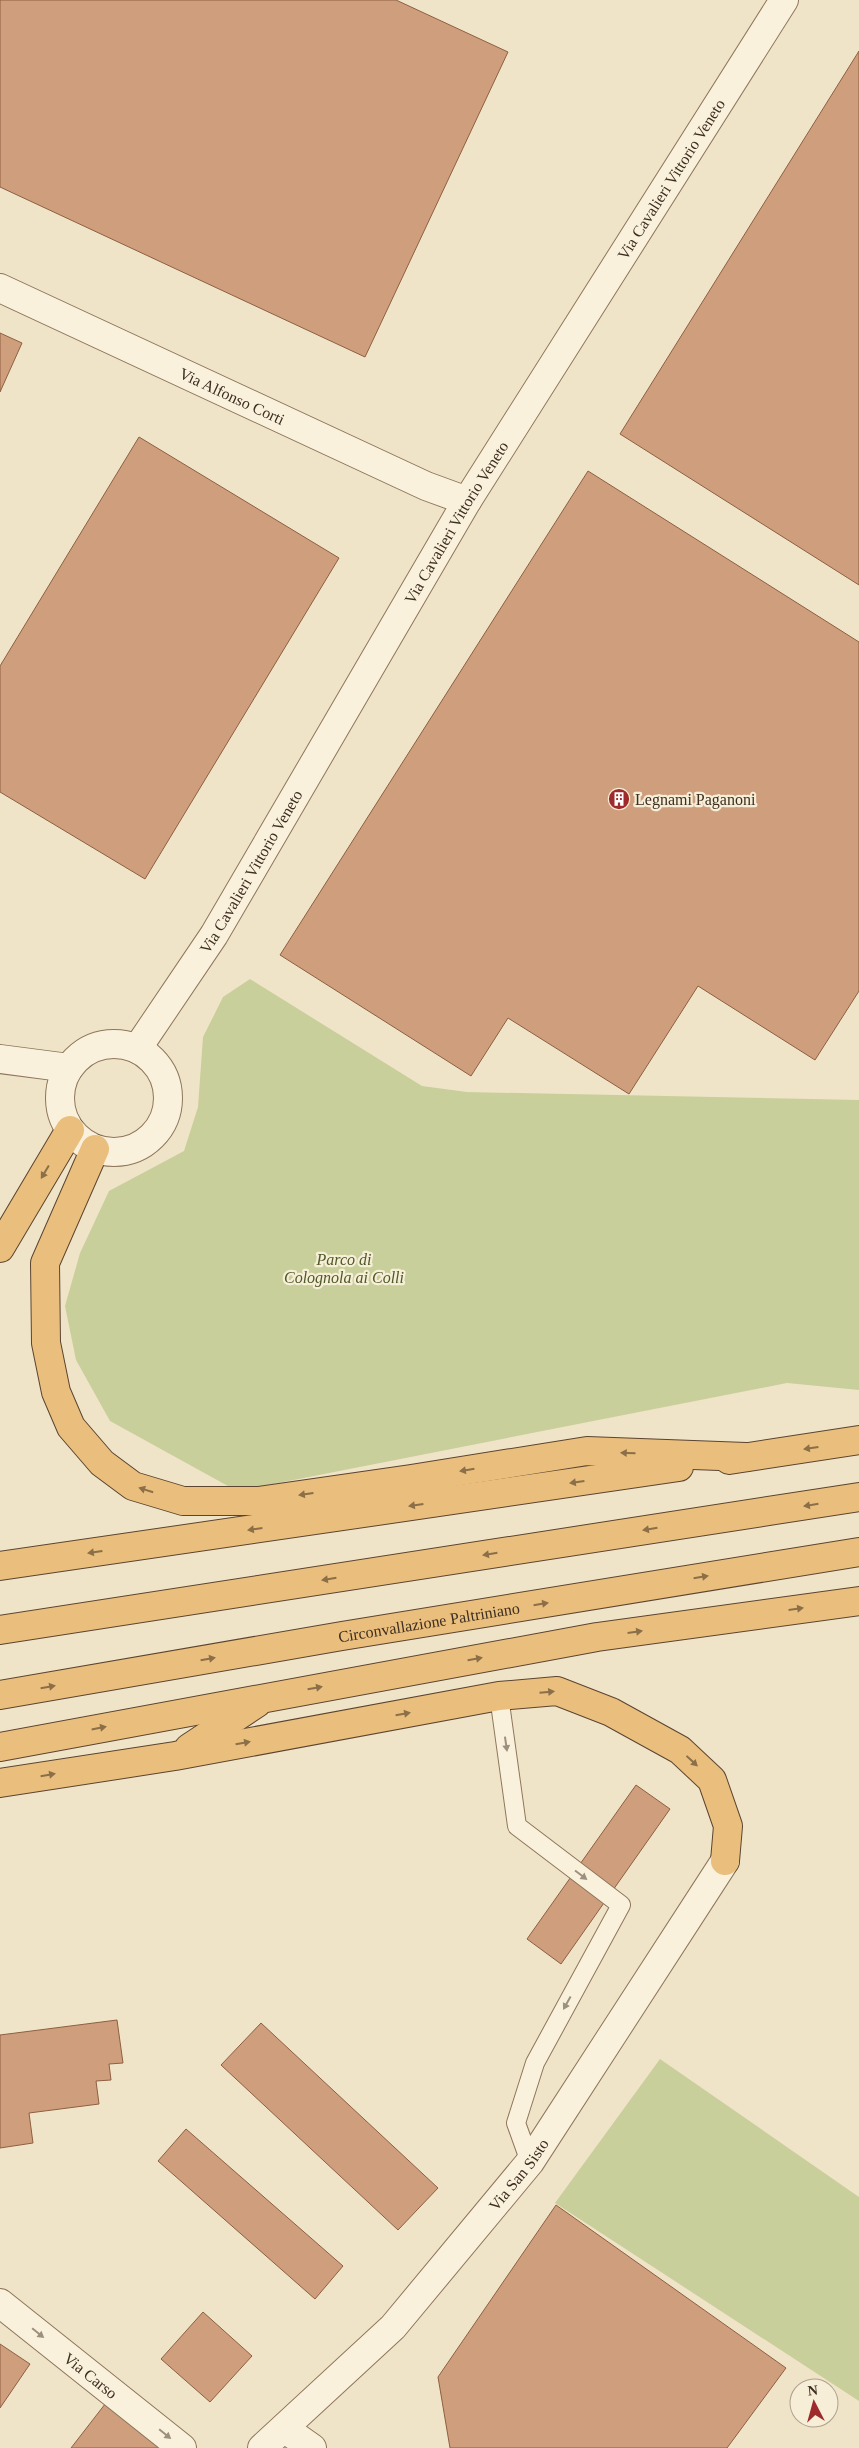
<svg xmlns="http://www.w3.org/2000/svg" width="859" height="2448" viewBox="0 0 859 2448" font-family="Georgia,serif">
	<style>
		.green { fill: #c9cf9b }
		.building { fill: #cf9f7d; stroke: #8d5f41 }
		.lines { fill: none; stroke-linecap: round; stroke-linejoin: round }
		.service-casing { stroke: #8d765c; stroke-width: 20 }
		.minor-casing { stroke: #8d765c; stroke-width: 30 }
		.trunk-casing { stroke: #5b4430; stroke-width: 30 }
		.service { stroke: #faf1dc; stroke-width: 18 }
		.minor { stroke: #faf1dc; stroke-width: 28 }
		.trunk { stroke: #eabe7c; stroke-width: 28 }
		.oneway { fill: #8b6f49 }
		.oneway2 { fill: #9c907e }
		.labels { text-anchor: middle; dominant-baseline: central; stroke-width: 4.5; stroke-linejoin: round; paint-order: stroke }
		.street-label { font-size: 16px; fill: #3d2e20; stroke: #f7eed8 }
		.poi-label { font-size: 16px; fill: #3d2e20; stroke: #f7eed8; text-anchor: start }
		.park-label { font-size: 16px; font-style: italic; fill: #4d5a26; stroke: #f7eed8 }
	</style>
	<rect width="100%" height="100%" fill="#f0e4c8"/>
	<g class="green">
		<polygon points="250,979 422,1086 467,1092 859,1100 859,1390 787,1383 237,1491 110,1421 76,1360 65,1306 80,1253 109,1191 184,1151 198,1107 203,1037 223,997"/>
		<polygon points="660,2059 859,2197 859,2401 555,2203"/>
	</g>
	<g class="building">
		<polygon points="0,0 396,0 508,52 365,357 0,187"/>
		<polygon points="859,51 859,585 620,434"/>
		<polygon points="0,333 22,343 0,392"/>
		<polygon points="139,437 339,558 145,879 0,792 0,666"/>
		<polygon points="588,471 859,642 859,991 815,1060 698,986 629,1094 508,1018 471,1076 280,955"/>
		<polygon points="636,1785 670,1809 561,1964 527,1939"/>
		<polygon points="117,2020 123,2063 109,2064 111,2080 96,2081 99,2104 29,2113 33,2143 0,2148 0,2035"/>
		<polygon points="261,2023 438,2188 398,2230 221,2065"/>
		<polygon points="186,2129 343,2266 315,2299 158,2161"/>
		<polygon points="556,2205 786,2368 727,2448 450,2448 438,2377"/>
		<polygon points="203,2312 252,2356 210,2402 161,2359"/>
		<polygon points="0,2344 30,2364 0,2408"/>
		<polygon points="109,2399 171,2448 71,2448"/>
	</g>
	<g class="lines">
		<g class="service-casing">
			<polyline id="service" points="499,1696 517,1826 621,1905 535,2063 516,2123 530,2162"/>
		</g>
		<g class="minor-casing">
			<g id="minor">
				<path id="s1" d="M0,288L426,486L467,501"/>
				<circle cx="114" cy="1098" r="54"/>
				<path id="s2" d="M137,1049L214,935L467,501L784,0"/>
				<polyline points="0,1059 69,1068"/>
				<path id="s3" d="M0,2303L182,2448"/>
				<polyline points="285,2429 312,2448"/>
				<path id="s4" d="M262,2448L393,2327L530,2162L725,1861"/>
			</g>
		</g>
		<g class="trunk-casing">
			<g id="trunk">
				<polyline points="95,1149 45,1263 46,1343 56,1392 71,1427 102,1463 133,1486 183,1501 258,1501 411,1479 587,1451 746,1457"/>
				<polyline points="0,1248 70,1130"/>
				<polyline points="729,1460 859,1440"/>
				<polyline points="0,1566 679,1467"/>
				<polyline points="0,1630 859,1497"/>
				<path id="s5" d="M0,1695L342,1636L859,1552"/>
				<polyline points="0,1747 597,1637 859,1601"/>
				<polyline points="189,1748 257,1703"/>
				<polyline points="0,1783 175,1756 499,1696 557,1691 611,1712 680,1750 712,1780 728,1826 725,1861"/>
			</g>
		</g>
		<use href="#service" class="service"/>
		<use href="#minor" class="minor"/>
		<use href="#trunk" class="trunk"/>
	</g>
	<defs><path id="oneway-solid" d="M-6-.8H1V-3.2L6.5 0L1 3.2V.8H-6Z" transform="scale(1.25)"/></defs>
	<g class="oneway">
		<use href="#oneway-solid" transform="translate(45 1172) rotate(121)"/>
		<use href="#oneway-solid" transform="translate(811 1448) rotate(172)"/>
		<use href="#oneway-solid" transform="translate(628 1453) rotate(-178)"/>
		<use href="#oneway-solid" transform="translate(467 1470) rotate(171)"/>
		<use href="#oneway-solid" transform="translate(577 1482) rotate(172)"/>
		<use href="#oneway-solid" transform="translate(146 1490) rotate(-163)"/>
		<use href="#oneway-solid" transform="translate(306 1494) rotate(172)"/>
		<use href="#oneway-solid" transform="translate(416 1505) rotate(172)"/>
		<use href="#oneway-solid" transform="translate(811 1505) rotate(171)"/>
		<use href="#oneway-solid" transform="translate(255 1529) rotate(172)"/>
		<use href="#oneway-solid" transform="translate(650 1529) rotate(171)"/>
		<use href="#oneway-solid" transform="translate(95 1552) rotate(172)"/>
		<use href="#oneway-solid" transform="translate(490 1554) rotate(171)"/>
		<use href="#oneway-solid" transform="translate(701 1577) rotate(-9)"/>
		<use href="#oneway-solid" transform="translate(329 1579) rotate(171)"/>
		<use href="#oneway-solid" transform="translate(541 1604) rotate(-9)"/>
		<use href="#oneway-solid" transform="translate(796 1609) rotate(-8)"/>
		<use href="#oneway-solid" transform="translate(635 1632) rotate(-8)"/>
		<use href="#oneway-solid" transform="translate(208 1659) rotate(-10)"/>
		<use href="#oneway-solid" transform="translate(475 1659) rotate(-10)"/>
		<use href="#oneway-solid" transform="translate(48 1687) rotate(-10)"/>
		<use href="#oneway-solid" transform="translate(315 1688) rotate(-10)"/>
		<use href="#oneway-solid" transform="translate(547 1692) rotate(-5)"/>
		<use href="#oneway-solid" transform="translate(403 1714) rotate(-10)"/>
		<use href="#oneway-solid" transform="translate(99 1728) rotate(-11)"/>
		<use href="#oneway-solid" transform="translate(243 1743) rotate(-10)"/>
		<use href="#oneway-solid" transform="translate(692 1761) rotate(43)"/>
		<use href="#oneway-solid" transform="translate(48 1775) rotate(-10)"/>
	</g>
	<g class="oneway2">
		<use href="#oneway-solid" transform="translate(506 1744) rotate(82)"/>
		<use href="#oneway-solid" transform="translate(581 1875) rotate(37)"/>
		<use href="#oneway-solid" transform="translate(567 2003) rotate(119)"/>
		<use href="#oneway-solid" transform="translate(38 2333) rotate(39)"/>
		<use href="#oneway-solid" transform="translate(165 2434) rotate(39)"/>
	</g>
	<defs>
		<g id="building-disc" transform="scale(1.125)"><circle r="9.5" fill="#9e2a2b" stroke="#f7eed8"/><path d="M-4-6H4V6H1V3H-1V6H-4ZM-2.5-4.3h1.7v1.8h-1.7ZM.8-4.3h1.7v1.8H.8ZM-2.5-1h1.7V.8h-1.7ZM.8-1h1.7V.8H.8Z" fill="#fff"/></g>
	</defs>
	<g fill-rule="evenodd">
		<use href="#building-disc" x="619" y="799"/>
	</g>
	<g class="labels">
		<g class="street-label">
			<text stroke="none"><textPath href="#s2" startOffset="1021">Via Cavalieri Vittorio Veneto</textPath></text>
			<text stroke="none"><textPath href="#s1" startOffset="256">Via Alfonso Corti</textPath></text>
			<text stroke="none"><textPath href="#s2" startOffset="616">Via Cavalieri Vittorio Veneto</textPath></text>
			<text stroke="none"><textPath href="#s2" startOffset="211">Via Cavalieri Vittorio Veneto</textPath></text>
			<text stroke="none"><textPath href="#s5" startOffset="435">Circonvallazione Paltriniano</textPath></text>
			<text stroke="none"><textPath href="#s4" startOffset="376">Via San Sisto</textPath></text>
			<text stroke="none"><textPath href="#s3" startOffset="116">Via Carso</textPath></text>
		</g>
		<g class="poi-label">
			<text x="635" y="799">Legnami Paganoni</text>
		</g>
		<g class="park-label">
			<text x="344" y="1259">Parco di<tspan x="344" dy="18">Colognola ai Colli</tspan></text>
		</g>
	</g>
	<g transform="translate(814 2403) rotate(354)"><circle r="24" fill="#f7eed8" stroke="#ada18e"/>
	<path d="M0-4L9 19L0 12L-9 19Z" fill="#9e2a2b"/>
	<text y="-8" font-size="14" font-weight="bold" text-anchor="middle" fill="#3d2e20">N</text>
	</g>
</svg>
